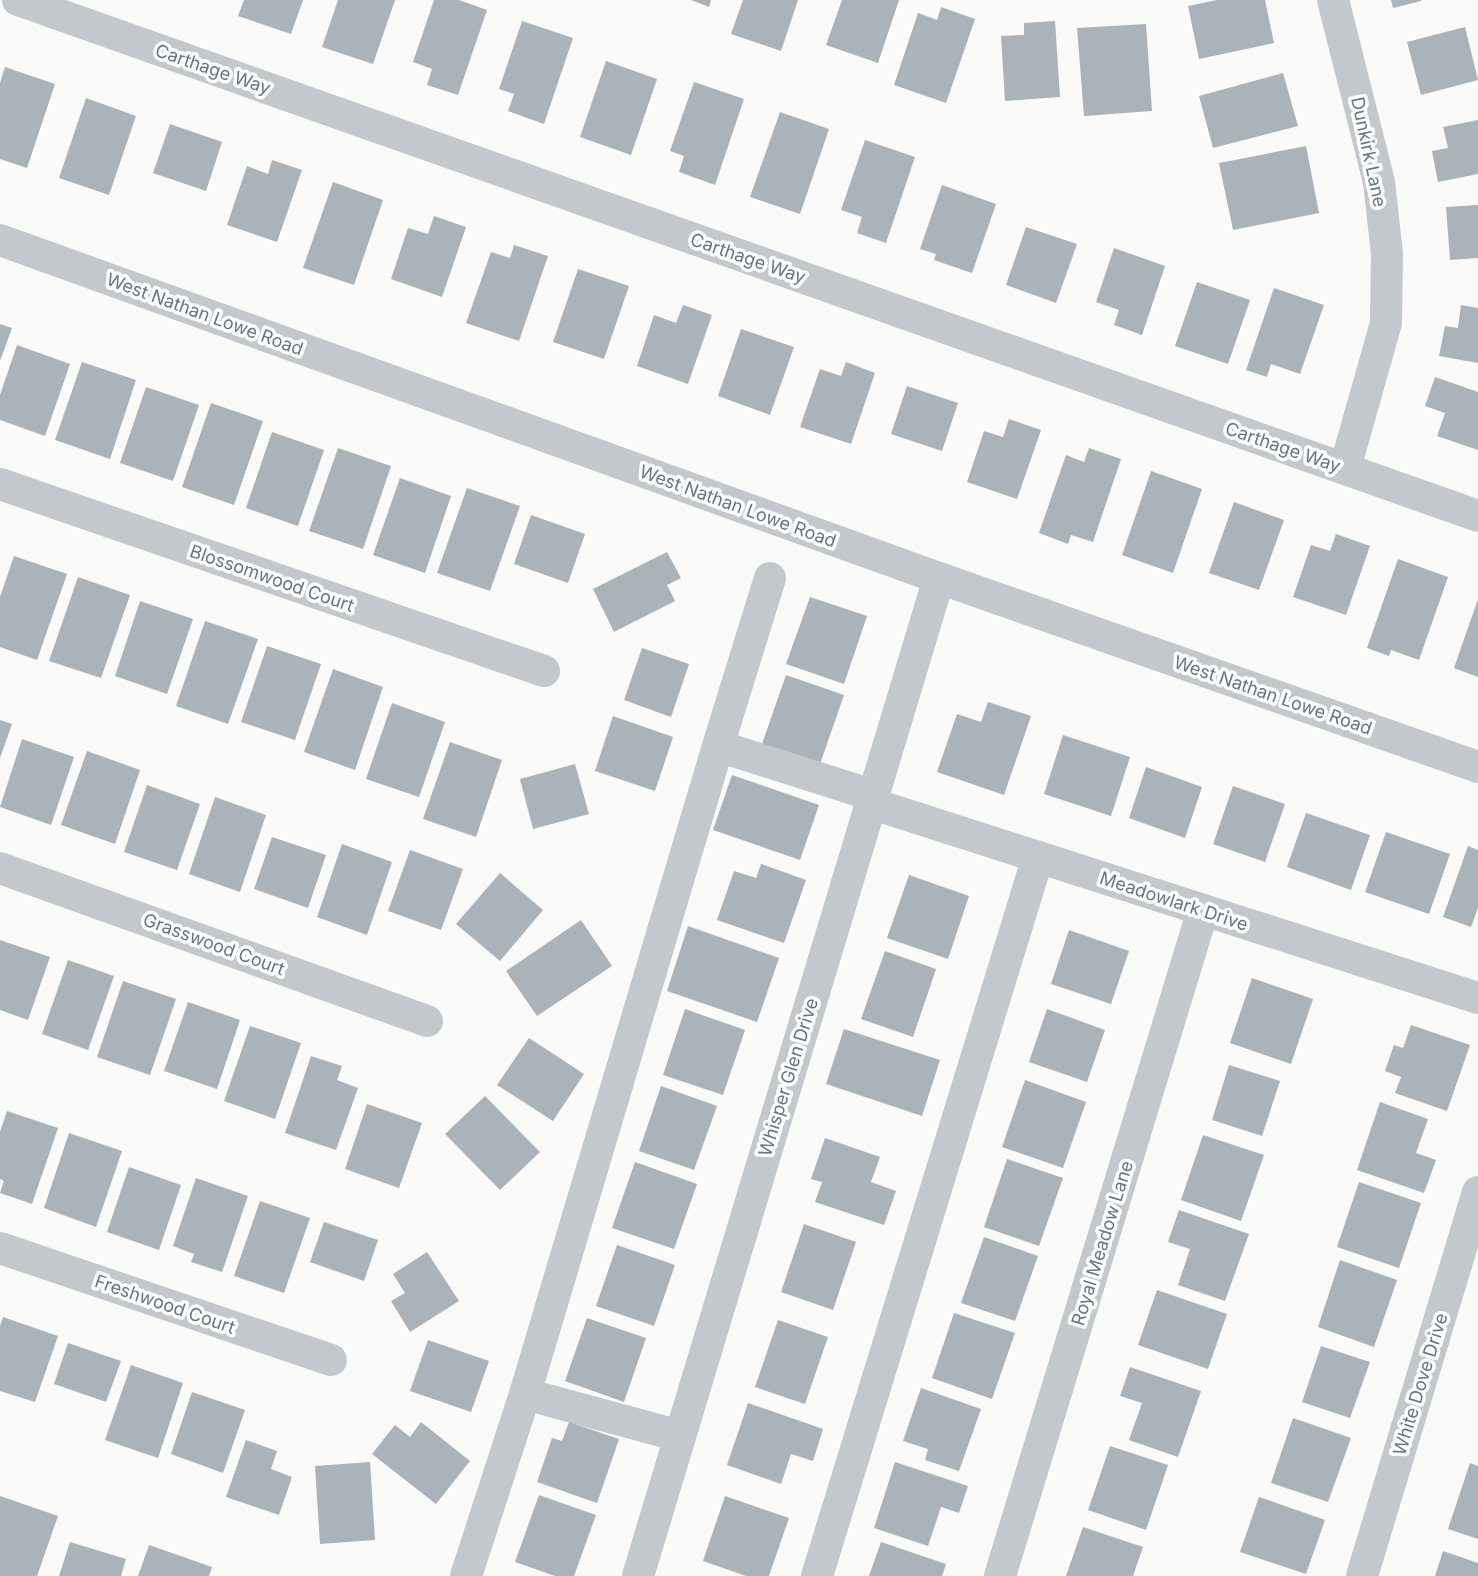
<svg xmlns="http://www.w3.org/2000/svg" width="1478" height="1576" viewBox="0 0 1478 1576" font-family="Inter,sans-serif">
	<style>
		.building { fill: #aab3b9 }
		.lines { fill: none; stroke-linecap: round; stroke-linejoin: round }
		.minor { stroke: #c3c8cc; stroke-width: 32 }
		.labels { text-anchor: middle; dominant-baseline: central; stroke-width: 7; stroke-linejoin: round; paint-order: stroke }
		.street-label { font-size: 18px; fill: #657683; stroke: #fff }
	</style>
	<rect width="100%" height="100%" fill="#fafaf8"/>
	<g class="building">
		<polygon points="244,0 303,0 291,34 238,16"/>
		<polygon points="338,0 395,0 373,64 322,47"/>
		<polygon points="434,0 459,0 487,10 458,95 427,85 432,69 413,62"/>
		<polygon points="691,0 711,0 709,7"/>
		<polygon points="743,0 798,0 781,51 731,34"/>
		<polygon points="842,0 899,0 878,63 826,45"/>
		<polygon points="1217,0 1265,0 1274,43 1199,59 1188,6"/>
		<polygon points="1391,0 1421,0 1421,1 1393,8"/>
		<polygon points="941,7 975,19 946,103 894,85 918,13 937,20"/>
		<polygon points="522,21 573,38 544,124 508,111 514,94 499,89"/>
		<polygon points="1055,21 1060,97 1005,101 1001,36 1024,35 1024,23"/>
		<polygon points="1146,24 1152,111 1084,116 1077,28"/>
		<polygon points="1465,27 1478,80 1421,95 1407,42"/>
		<polygon points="606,61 657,79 631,155 580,137"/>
		<polygon points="5,67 55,84 27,168 0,159 0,83"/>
		<polygon points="1283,73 1298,126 1213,148 1199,96"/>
		<polygon points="694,82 744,99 715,185 679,172 684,156 670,151"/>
		<polygon points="86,98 136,116 109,195 59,178"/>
		<polygon points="780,112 829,129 800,214 750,197"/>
		<polygon points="1478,120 1478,174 1438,182 1432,151 1448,148 1443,127"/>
		<polygon points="170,124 222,142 206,191 153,173"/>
		<polygon points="865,140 915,157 886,243 857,233 862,217 841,210"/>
		<polygon points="1306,146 1319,213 1233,230 1219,163"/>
		<polygon points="272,160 302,170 277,242 227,225 247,166 268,174"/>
		<polygon points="333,182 383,200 354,285 303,268"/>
		<polygon points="942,185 996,204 972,273 934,260 936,254 920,249"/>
		<polygon points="1478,205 1478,258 1450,260 1446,207"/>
		<polygon points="434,216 466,227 442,297 391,279 408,228 428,234"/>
		<polygon points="1026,227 1077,244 1056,303 1006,285"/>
		<polygon points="514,245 548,256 519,341 466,323 491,252 510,258"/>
		<polygon points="1114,248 1165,266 1142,335 1114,325 1119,310 1096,302"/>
		<polygon points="578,269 629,286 604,359 553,342"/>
		<polygon points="1197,282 1250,300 1228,364 1175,346"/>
		<polygon points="1274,288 1324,305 1300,374 1271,364 1267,377 1246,370"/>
		<polygon points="683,305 712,315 688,384 637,366 654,315 676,323"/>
		<polygon points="1461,305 1478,308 1478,363 1439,356 1445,326 1458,328"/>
		<polygon points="0,324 12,328 0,361"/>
		<polygon points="741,329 794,347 770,415 718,396"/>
		<polygon points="17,345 70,364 45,436 0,420 0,395"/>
		<polygon points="82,362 136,380 110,459 55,440"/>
		<polygon points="846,362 875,373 851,444 800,427 820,369 841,376"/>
		<polygon points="1435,377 1478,392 1478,450 1437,436 1445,413 1425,406"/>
		<polygon points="907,386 958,403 942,451 891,434"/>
		<polygon points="146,387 199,405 173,481 120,463"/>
		<polygon points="211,403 263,421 234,505 182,487"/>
		<polygon points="1009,419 1041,430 1017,499 967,482 984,431 1003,437"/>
		<polygon points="272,432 324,450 298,526 246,508"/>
		<polygon points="338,448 391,466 363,549 309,531"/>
		<polygon points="1089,448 1121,459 1093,542 1071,535 1068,544 1039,533 1066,455 1084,462"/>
		<polygon points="1151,471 1202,489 1173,573 1122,555"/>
		<polygon points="400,478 451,496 425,573 373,555"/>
		<polygon points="467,488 520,506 490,591 437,573"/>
		<polygon points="1234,502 1284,520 1259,590 1209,573"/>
		<polygon points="531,515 585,534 568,583 514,564"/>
		<polygon points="1336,534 1370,546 1346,615 1293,597 1311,545 1330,551"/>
		<polygon points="667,552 681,578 667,585 675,601 614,632 593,589"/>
		<polygon points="14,556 67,574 37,660 0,647 0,597"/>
		<polygon points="1398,559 1448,577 1419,660 1391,650 1389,656 1367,648"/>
		<polygon points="78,577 130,595 101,678 49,661"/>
		<polygon points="810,597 867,616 844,684 786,664"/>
		<polygon points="1478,599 1478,677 1454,668"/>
		<polygon points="140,601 193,619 167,694 115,676"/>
		<polygon points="205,621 258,639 228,724 176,706"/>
		<polygon points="267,646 321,664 295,740 241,722"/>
		<polygon points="642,648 689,664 671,717 624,700"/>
		<polygon points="333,669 383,687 355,770 304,752"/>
		<polygon points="786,675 844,695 820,764 762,744"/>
		<polygon points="988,702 1031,716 1004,795 937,772 957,714 981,722"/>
		<polygon points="392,703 445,722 419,797 366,779"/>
		<polygon points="613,716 673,737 655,791 595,771"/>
		<polygon points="0,720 12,724 0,758"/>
		<polygon points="1063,735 1130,757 1111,816 1044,794"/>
		<polygon points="22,739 74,757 51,825 0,807"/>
		<polygon points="450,742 502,760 476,837 423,819"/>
		<polygon points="87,751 140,770 115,844 61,825"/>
		<polygon points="575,764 589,814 533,829 520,779"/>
		<polygon points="1146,767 1202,787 1185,838 1129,818"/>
		<polygon points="732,775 819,805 800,860 713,830"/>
		<polygon points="147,785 200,804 177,870 124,852"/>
		<polygon points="1233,786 1285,804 1265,862 1213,844"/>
		<polygon points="215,797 266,815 240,892 189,874"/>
		<polygon points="1306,813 1370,835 1351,890 1287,867"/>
		<polygon points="1386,832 1450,854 1429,914 1365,892"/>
		<polygon points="272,837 326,855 308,908 254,889"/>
		<polygon points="342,844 392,862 367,935 317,917"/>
		<polygon points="1468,846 1478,850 1478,908 1471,927 1443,917"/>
		<polygon points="410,850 463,869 441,930 388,911"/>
		<polygon points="761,864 806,880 784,943 717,920 734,871 756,878"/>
		<polygon points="500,873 543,910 500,961 456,924"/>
		<polygon points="909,875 969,896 948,959 887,938"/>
		<polygon points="581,920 612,966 537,1016 506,971"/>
		<polygon points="688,926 779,958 757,1022 667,991"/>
		<polygon points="1069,930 1129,951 1111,1004 1051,984"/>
		<polygon points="0,940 50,957 28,1020 0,1010"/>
		<polygon points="885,951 936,969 913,1037 861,1019"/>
		<polygon points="68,960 114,976 88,1050 42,1034"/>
		<polygon points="1252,978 1313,999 1291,1064 1230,1043"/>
		<polygon points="123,981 176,999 150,1075 97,1057"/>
		<polygon points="188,1002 240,1020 217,1089 164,1071"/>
		<polygon points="685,1009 745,1030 723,1095 663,1075"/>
		<polygon points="1047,1009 1105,1030 1087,1082 1029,1062"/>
		<polygon points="1411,1025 1470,1045 1447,1111 1395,1093 1401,1077 1385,1071 1394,1045 1403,1048"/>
		<polygon points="250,1026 301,1043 275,1119 224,1101"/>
		<polygon points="844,1029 940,1060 922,1116 826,1084"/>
		<polygon points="529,1038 584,1074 553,1121 497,1085"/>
		<polygon points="311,1056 342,1066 337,1080 358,1088 336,1150 285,1133"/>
		<polygon points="1229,1065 1280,1081 1262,1136 1212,1120"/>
		<polygon points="1025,1080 1086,1102 1063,1168 1002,1147"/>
		<polygon points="661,1086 717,1106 694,1170 639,1151"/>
		<polygon points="485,1096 540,1152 500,1190 445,1134"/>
		<polygon points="1380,1102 1428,1119 1416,1153 1436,1160 1424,1193 1357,1170"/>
		<polygon points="367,1104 422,1123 399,1188 345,1169"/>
		<polygon points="7,1111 58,1128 32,1204 0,1193 4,1181 0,1179 0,1132"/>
		<polygon points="69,1133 122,1151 96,1227 44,1208"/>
		<polygon points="1203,1135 1264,1155 1241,1221 1181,1200"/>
		<polygon points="825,1138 880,1157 871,1182 896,1191 884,1225 815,1202 822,1182 811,1179"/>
		<polygon points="1007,1159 1063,1178 1039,1246 984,1227"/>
		<polygon points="635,1162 697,1184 674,1249 612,1228"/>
		<polygon points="129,1167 181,1185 159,1250 107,1232"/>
		<polygon points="196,1178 248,1196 222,1272 191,1262 194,1254 173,1246"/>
		<polygon points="1359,1182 1421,1203 1399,1268 1337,1247"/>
		<polygon points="260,1201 310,1218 284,1293 234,1276"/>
		<polygon points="1179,1210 1249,1234 1225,1301 1178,1285 1190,1249 1168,1242"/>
		<polygon points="324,1222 378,1240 364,1281 310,1262"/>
		<polygon points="804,1224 856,1242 833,1310 781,1292"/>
		<polygon points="984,1237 1038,1256 1015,1321 961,1303"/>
		<polygon points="617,1245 675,1265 654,1326 596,1306"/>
		<polygon points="427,1252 459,1301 410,1332 391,1301 405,1293 393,1274"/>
		<polygon points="1340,1260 1397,1280 1374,1347 1318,1327"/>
		<polygon points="1157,1290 1227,1314 1208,1369 1138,1345"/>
		<polygon points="954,1313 1015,1333 992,1399 932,1378"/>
		<polygon points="3,1317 58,1336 35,1402 0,1391 0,1326"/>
		<polygon points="587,1318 646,1338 624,1402 565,1381"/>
		<polygon points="778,1320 828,1337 805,1404 755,1387"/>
		<polygon points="428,1340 489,1361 471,1412 410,1391"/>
		<polygon points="68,1343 121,1361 106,1402 54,1384"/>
		<polygon points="1321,1346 1370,1362 1350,1418 1302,1402"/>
		<polygon points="131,1365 183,1383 158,1458 105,1440"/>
		<polygon points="1130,1367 1201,1391 1178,1457 1129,1440 1142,1403 1120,1396"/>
		<polygon points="921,1388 981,1409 959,1471 925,1460 928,1449 903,1441"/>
		<polygon points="192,1392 245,1410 223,1473 171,1454"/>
		<polygon points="748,1403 823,1429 813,1461 791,1454 781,1484 727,1465"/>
		<polygon points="1293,1418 1351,1438 1328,1502 1271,1483"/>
		<polygon points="421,1422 470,1461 436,1504 372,1454 395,1425 410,1437"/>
		<polygon points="569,1422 619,1439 597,1503 537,1482 552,1438 562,1441"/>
		<polygon points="246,1440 277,1451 271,1469 292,1477 279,1515 226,1497"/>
		<polygon points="1110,1446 1168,1465 1146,1530 1088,1510"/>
		<polygon points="370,1462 375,1540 320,1544 315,1466"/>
		<polygon points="895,1462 968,1486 959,1513 941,1507 928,1546 874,1528"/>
		<polygon points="1470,1463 1478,1466 1478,1539 1448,1529"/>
		<polygon points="539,1495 596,1515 574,1576 555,1576 515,1562"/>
		<polygon points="0,1496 58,1516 37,1576 0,1576"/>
		<polygon points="725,1496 789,1518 769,1576 746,1576 703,1561"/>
		<polygon points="1259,1497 1325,1520 1306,1574 1240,1552"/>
		<polygon points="1083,1527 1143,1547 1133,1576 1066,1576"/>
		<polygon points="70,1542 126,1559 121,1576 59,1576"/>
		<polygon points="881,1542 946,1564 942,1576 869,1576"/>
		<polygon points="149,1545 212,1567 209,1576 138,1576"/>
		<polygon points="1443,1551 1478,1563 1478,1576 1435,1576"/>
	</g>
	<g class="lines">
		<g class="minor">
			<polyline points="18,0 1478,516"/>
			<polyline points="1333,0 1379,182 1387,254 1386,323 1345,468"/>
			<polyline points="0,240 939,578 1478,767"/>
			<polyline points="0,484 544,671"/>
			<polyline points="718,746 770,578"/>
			<polyline points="870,803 1478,998"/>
			<polyline points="0,868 427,1021"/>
			<polyline points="0,1248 331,1360"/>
			<polyline points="680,1436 525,1394 718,746 872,795"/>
			<polyline points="466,1576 525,1394"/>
			<polyline points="638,1576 939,578"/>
			<polyline points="817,1576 1038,857"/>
			<polyline points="1000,1576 1203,910"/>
			<polyline points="1362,1576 1478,1192"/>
		</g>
	</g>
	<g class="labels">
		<g class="street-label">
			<text transform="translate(213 69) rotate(19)">Carthage Way</text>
			<text transform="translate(1369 152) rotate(78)">Dunkirk Lane</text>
			<text transform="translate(748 258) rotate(19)">Carthage Way</text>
			<text transform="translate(205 314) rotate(20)">West Nathan Lowe Road</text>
			<text transform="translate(1283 447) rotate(19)">Carthage Way</text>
			<text transform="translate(738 506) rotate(20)">West Nathan Lowe Road</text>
			<text transform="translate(272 578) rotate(19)">Blossomwood Court</text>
			<text transform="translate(1273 695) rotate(19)">West Nathan Lowe Road</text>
			<text transform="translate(1174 901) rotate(18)">Meadowlark Drive</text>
			<text transform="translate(214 944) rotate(20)">Grasswood Court</text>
			<text transform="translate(788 1077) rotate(-73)">Whisper Glen Drive</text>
			<text transform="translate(1102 1243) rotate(-73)">Royal Meadow Lane</text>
			<text transform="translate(165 1304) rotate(19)">Freshwood Court</text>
			<text transform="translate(1420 1384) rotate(-73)">White Dove Drive</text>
		</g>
	</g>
</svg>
